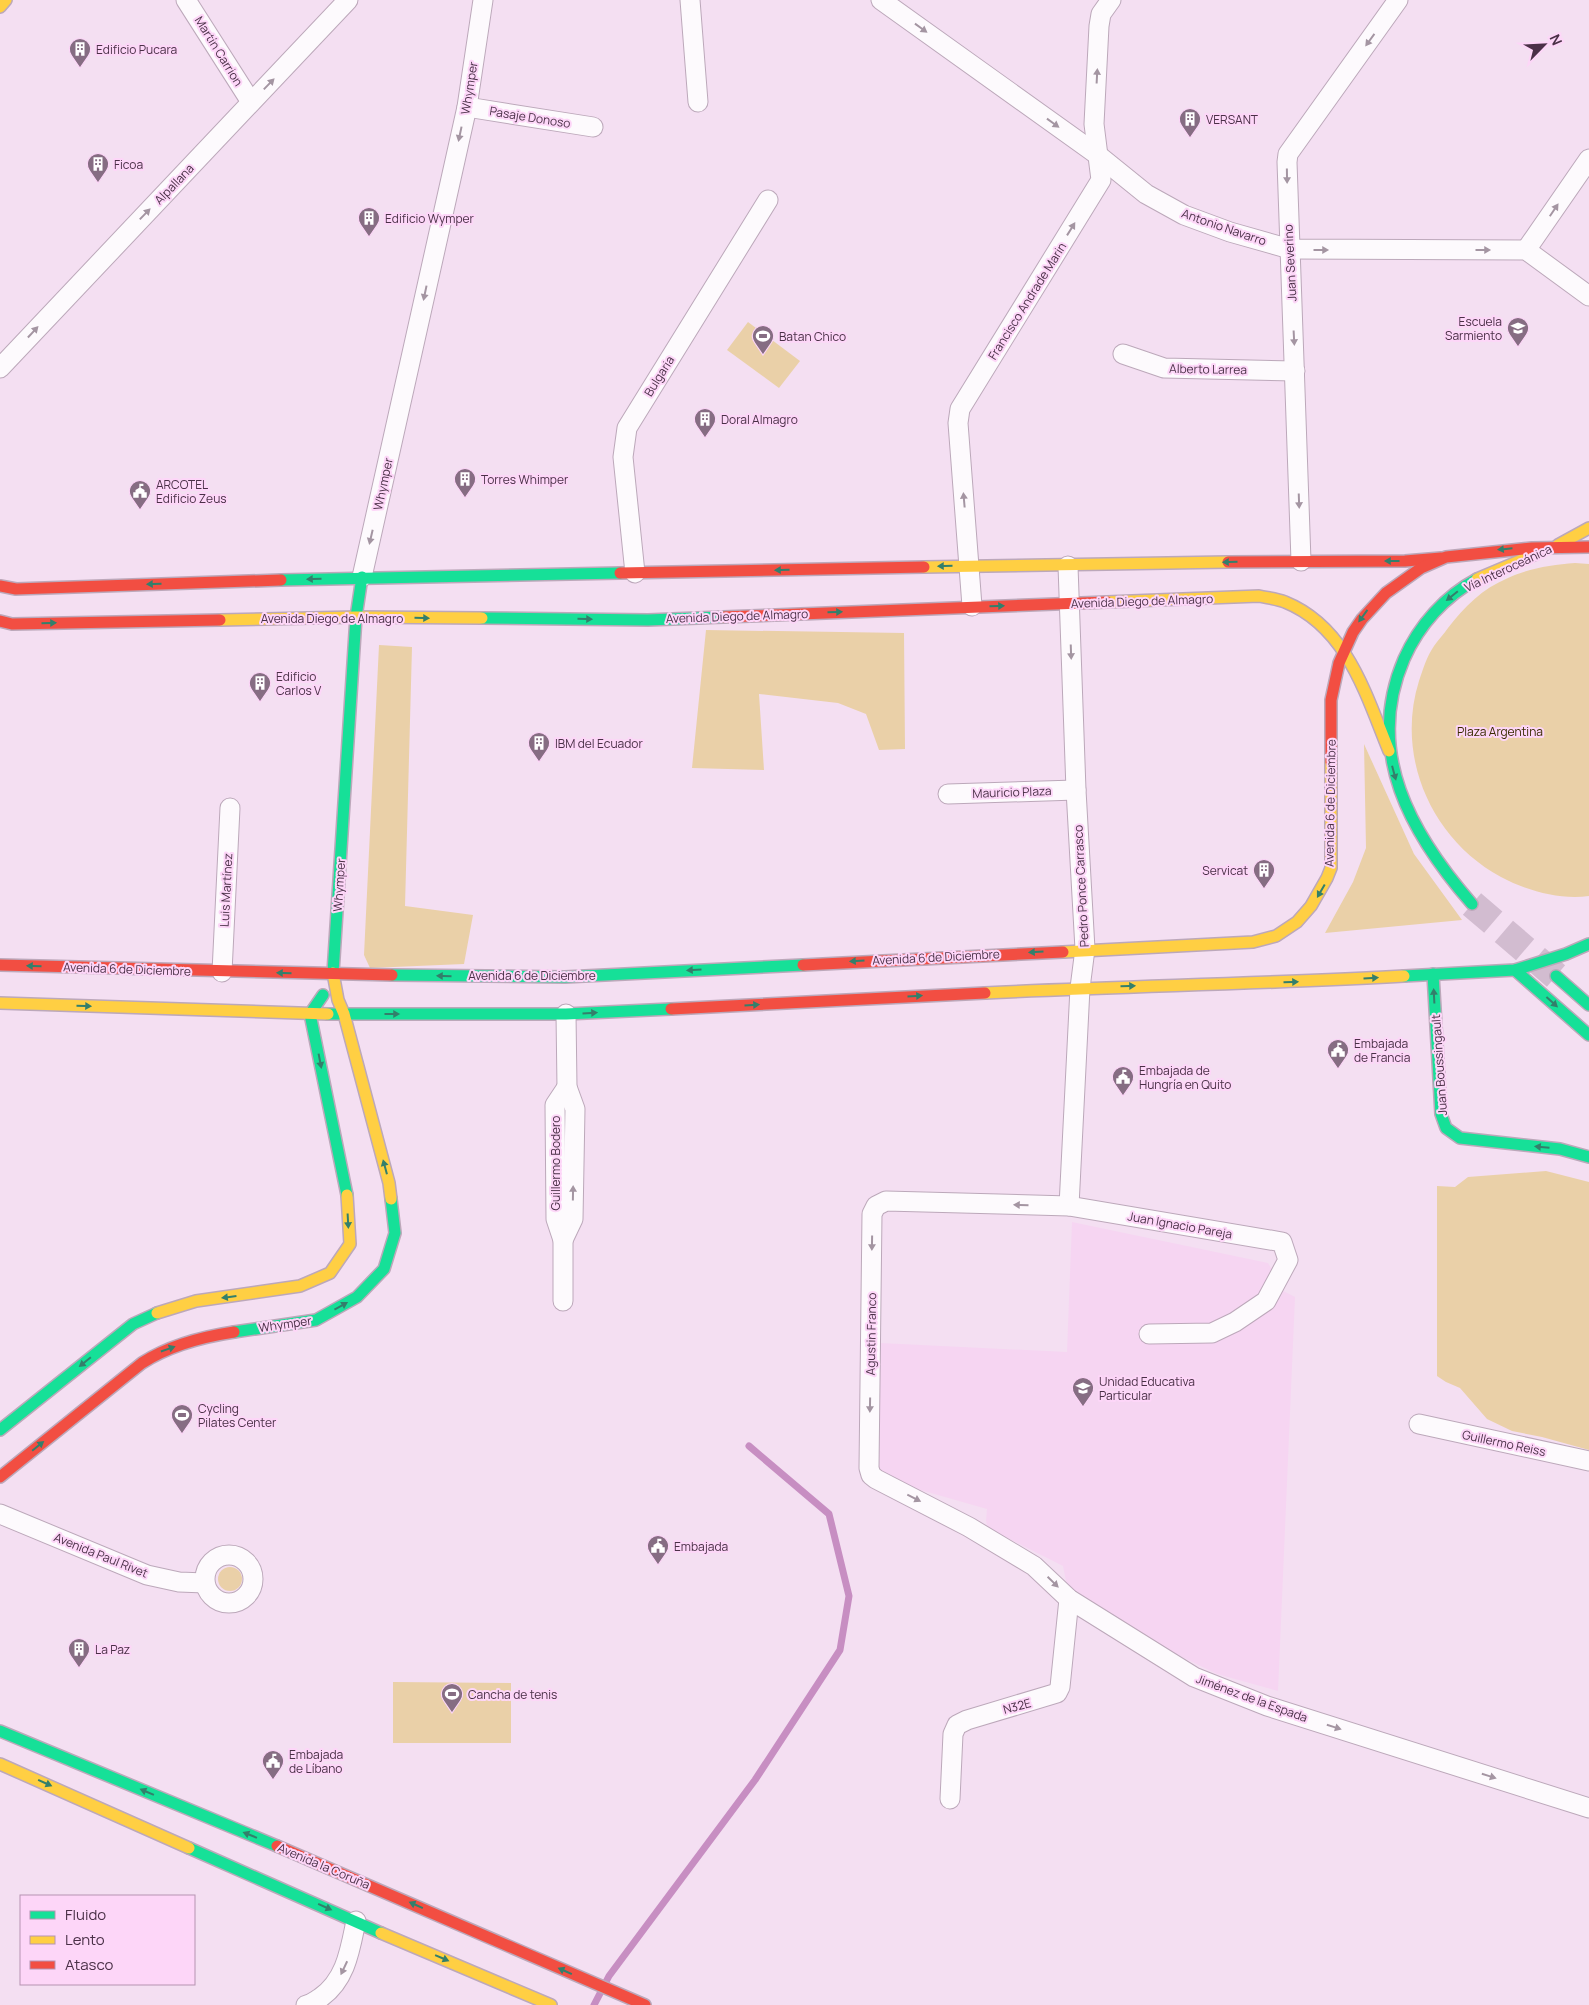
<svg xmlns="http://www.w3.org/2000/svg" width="1589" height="2005" viewBox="0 0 1589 2005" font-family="Manrope,sans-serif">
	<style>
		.built { fill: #f6d5f2 }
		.green { fill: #ead0a8 }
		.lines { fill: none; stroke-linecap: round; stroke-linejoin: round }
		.stream { stroke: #c78ec2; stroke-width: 7 }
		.primary-tunnel { stroke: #d2bcd0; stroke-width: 28; stroke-dasharray: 28 14; stroke-linecap: butt }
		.street-casing { stroke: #bca8ba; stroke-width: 21 }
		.fast-casing { stroke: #bca8ba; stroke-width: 14 }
		.slow-casing { stroke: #bca8ba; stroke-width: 14 }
		.jam-casing { stroke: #bca8ba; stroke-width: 14 }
		.street { stroke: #fdfafd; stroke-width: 19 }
		.fast { stroke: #16e098; stroke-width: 11 }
		.slow { stroke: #ffcf43; stroke-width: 11 }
		.jam { stroke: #f24e42; stroke-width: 11 }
		.oneway { fill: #a495a2 }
		.oneway2 { fill: #337f6b }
		.labels { text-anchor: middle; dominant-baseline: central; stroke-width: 4; stroke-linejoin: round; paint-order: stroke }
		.poi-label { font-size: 12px; fill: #4a3047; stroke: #fdd6f8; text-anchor: start }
		.street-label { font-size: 12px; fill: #4a3047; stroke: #fdd6f8 }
		.park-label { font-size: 12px; fill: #392b00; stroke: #fdd6f8 }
	</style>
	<rect width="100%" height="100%" fill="#f4dff2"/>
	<polygon class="built" points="1072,1222 1268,1263 1273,1271 1271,1285 1295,1297 1278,1691 1217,1674 1139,1636 1075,1594 1067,1586 1063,1566 988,1528 986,1521 987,1509 882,1479 873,1463 880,1343 1067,1352"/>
	<g class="green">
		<polygon points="748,322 800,361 779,388 727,350"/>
		<path d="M1575,563L1589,564V896C1560,900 1527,891 1501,877C1432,840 1395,757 1419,681C1423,669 1427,656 1434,646C1438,640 1444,634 1448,628C1465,606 1482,589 1508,578C1529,568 1552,565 1575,563Z"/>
		<polygon points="706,630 904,633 905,749 879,750 866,714 838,703 759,694 764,770 692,768"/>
		<polygon points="379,645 412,647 405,906 473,915 464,964 370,968 364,955"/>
		<polygon points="1364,744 1414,854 1462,920 1325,933 1353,882 1366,848"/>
		<polygon points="1546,1171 1589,1182 1589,1450 1542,1437 1512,1431 1487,1419 1460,1388 1446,1382 1437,1376 1437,1186 1455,1187 1468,1177"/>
		<circle cx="230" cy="1579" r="12"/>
		<polygon points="393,1682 511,1683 511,1743 393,1743"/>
	</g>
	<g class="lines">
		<polyline class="stream" points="594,2005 609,1976 755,1780 840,1650 849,1596 829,1514 749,1446"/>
		<polyline class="primary-tunnel" points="1472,904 1556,976"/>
		<g class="street-casing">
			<g id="street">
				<polyline points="186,0 251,102"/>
				<polyline points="690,0 698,102"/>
				<polyline points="881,0 1099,156 1146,194 1184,215 1230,232 1290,249 1526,250 1589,296"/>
				<polyline points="467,107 593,127"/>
				<polyline points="1526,250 1589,159"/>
				<polyline points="1123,354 1164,368 1295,371"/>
				<polyline points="0,368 348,0"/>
				<polyline points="1301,561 1287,162 1288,154 1398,0"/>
				<polyline points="1068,566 1076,790 1085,949 1080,988 1069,1206"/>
				<polyline points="635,573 623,457 627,428 768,200"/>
				<polyline points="362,577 467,107 483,0"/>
				<polyline points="972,606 958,423 960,409 1101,180 1094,124 1099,26 1101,14 1111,0"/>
				<polyline points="948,794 1076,790"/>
				<polyline points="222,972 230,808"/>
				<polyline points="563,1240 573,1219 575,1109 567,1087 566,1014"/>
				<polyline points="563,1301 563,1240 556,1219 555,1105 567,1087"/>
				<polyline points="1149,1334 1212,1333 1235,1322 1266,1301 1288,1260 1282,1242 1069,1206 886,1201 876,1206 872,1214 869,1468 871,1475 876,1479 969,1527 1034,1566 1069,1599 1194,1677 1267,1706 1589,1808"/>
				<polyline points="1419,1424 1589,1461"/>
				<polyline points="0,1514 147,1575 179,1582 205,1583"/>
				<circle cx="229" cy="1579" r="24"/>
				<polyline points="950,1799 953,1734 957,1725 967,1720 1057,1693 1060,1687 1069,1599"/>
				<path d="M306,2005C312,2004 315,2001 320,1998C346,1980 350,1950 356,1921"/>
			</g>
		</g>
		<g class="fast-casing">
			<g id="fast">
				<polyline points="281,580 620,573"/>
				<polyline points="482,618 648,620 723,617"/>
				<path d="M1472,904C1411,834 1364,752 1404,659C1419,625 1445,596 1477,579"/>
				<polyline points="1515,970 1589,1035"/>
				<polyline points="333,973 356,617 362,577"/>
				<polyline points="1433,974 1441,1114 1446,1128 1460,1138 1560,1149 1589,1157"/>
				<polyline points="392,975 565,977 803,965"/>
				<polyline points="1404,976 1515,970 1566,954 1589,944"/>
				<polyline points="1556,976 1589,1005"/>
				<polyline points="323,995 310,1014 347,1195"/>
				<polyline points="328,1014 566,1014 671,1009"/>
				<polyline points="234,1332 316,1320 357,1297 384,1269 395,1233 391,1199"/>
				<polyline points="0,1430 133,1324 157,1313"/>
				<polyline points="0,1731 277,1846"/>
				<polyline points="189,1848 381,1933"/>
			</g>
		</g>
		<g class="slow-casing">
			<g id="slow">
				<polyline points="0,7 6,0"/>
				<polyline points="1558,545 1589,528"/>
				<polyline points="924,567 1228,562"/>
				<polyline points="1477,579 1536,554"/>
				<path d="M1107,602L1259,596C1268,598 1277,599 1285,602C1347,627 1366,695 1389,751"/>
				<polyline points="220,620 356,617 482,618"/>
				<polyline points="1063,952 1253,942 1276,936 1297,922 1311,906 1327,878 1331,868 1331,762"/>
				<polyline points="333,973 338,1000 344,1014 389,1183 391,1199"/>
				<path d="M985,993C1125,986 1265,984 1404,976"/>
				<polyline points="0,1003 328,1014"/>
				<polyline points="157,1313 196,1301 300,1286 330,1273 350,1244 347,1195"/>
				<polyline points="0,1764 189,1848"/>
				<polyline points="381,1933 551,2005"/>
			</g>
		</g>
		<g class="jam-casing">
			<g id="jam">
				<polyline points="1228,562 1405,561 1441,558"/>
				<polyline points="620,573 924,567"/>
				<polyline points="0,586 16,589 281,580"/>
				<polyline points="723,617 1107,602"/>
				<polyline points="0,621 12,624 220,620"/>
				<polyline points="1331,762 1331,700 1339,663 1353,632 1362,619 1386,593 1421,568 1446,557 1532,548 1589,547"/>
				<polyline points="0,965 392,975"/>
				<polyline points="803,965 1063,952"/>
				<polyline points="671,1009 985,993"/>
				<path d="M0,1477L142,1363C170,1345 201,1337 234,1332"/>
				<polyline points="277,1846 645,2005"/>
			</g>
		</g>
		<use href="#street" class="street"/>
		<use href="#fast" class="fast"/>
		<use href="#slow" class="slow"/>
		<use href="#jam" class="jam"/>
	</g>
	<defs><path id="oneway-solid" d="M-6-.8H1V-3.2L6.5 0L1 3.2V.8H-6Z" transform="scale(1.25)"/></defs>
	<g class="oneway">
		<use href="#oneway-solid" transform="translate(921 28) rotate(36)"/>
		<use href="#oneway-solid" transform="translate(1370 40) rotate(126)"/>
		<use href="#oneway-solid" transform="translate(1097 76) rotate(-87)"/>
		<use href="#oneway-solid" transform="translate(269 84) rotate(-46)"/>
		<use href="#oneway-solid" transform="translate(1053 123) rotate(36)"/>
		<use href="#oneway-solid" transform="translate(460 134) rotate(102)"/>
		<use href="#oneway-solid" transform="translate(1287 176) rotate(89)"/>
		<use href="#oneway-solid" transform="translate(1554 210) rotate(-56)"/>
		<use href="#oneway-solid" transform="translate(145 214) rotate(-46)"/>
		<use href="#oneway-solid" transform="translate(1071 229) rotate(-58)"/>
		<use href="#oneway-solid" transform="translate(1321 250)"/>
		<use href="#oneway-solid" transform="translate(1483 250)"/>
		<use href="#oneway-solid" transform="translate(425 293) rotate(102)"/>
		<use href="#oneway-solid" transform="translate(33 332) rotate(-47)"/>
		<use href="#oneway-solid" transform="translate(1294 338) rotate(87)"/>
		<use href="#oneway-solid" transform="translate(964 500) rotate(-95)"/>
		<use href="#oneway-solid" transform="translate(1299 501) rotate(88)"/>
		<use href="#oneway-solid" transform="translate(371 537) rotate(103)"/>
		<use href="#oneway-solid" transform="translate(1071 652) rotate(88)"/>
		<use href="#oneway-solid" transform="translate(573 1193) rotate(-89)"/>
		<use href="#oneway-solid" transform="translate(1021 1205) rotate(-178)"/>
		<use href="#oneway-solid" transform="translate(872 1243) rotate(91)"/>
		<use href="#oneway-solid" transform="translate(870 1405) rotate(91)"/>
		<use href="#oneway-solid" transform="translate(914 1498) rotate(27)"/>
		<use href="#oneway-solid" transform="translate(1053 1582) rotate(44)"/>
		<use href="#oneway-solid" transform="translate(1334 1727) rotate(17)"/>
		<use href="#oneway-solid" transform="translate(1489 1776) rotate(17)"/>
		<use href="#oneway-solid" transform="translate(344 1968) rotate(115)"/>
	</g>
	<g class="oneway2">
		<use href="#oneway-solid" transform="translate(1505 549) rotate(174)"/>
		<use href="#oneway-solid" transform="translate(1392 561) rotate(-180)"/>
		<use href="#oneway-solid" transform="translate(1230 562) rotate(179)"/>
		<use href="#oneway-solid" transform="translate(945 566) rotate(179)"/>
		<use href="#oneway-solid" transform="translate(782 570) rotate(179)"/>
		<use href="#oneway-solid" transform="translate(314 579) rotate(178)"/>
		<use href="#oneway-solid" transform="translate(154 584) rotate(178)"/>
		<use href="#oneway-solid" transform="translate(1452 596) rotate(141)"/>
		<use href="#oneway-solid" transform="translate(997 606) rotate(-2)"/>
		<use href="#oneway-solid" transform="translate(835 612) rotate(-2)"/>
		<use href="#oneway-solid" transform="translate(1363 616) rotate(126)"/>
		<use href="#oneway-solid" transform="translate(422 618) rotate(1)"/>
		<use href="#oneway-solid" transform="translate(585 619) rotate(1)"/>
		<use href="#oneway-solid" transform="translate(49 623) rotate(-1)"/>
		<use href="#oneway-solid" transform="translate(1394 773) rotate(75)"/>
		<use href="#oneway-solid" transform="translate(1321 891) rotate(120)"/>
		<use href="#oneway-solid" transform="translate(1036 952) rotate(177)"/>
		<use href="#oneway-solid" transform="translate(857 961) rotate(177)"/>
		<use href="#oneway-solid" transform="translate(34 966) rotate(-178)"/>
		<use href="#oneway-solid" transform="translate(694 970) rotate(177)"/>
		<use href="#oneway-solid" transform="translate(284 973) rotate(-179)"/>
		<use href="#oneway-solid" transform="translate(444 976) rotate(-179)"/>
		<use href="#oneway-solid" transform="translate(1371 978) rotate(-3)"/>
		<use href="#oneway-solid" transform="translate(1291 982) rotate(-2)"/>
		<use href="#oneway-solid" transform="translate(1128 986) rotate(-2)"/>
		<use href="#oneway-solid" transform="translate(915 996) rotate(-3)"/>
		<use href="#oneway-solid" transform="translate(1434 996) rotate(-93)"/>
		<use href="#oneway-solid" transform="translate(1552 1002) rotate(42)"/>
		<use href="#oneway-solid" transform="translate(752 1005) rotate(-3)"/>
		<use href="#oneway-solid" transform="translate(84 1006) rotate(2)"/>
		<use href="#oneway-solid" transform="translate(590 1013) rotate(-3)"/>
		<use href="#oneway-solid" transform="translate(392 1014)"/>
		<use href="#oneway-solid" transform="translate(320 1061) rotate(79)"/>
		<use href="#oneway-solid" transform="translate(1542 1147) rotate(-175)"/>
		<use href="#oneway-solid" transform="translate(385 1167) rotate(-105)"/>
		<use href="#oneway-solid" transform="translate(348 1221) rotate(87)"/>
		<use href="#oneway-solid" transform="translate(229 1297) rotate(173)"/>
		<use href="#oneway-solid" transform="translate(341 1306) rotate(-29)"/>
		<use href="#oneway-solid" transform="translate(168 1349) rotate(-19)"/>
		<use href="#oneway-solid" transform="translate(85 1362) rotate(141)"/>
		<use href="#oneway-solid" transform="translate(38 1446) rotate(-39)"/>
		<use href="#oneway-solid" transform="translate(45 1783) rotate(24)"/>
		<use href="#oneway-solid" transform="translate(147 1792) rotate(-157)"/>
		<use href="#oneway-solid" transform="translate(250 1835) rotate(-158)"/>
		<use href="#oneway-solid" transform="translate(416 1905) rotate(-156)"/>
		<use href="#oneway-solid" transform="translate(325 1907) rotate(24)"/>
		<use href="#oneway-solid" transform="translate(442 1958) rotate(23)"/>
		<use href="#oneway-solid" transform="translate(565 1971) rotate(-156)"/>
	</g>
	<defs>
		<g id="building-pin" transform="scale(1.125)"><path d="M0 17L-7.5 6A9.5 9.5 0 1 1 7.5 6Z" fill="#866d83" stroke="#fdd6f8"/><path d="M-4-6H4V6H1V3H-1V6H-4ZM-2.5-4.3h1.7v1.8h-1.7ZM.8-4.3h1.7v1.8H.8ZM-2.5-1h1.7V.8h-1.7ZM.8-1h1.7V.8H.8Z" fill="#fff"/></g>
		<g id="school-pin" transform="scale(1.125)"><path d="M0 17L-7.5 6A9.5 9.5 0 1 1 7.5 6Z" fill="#866d83" stroke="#fdd6f8"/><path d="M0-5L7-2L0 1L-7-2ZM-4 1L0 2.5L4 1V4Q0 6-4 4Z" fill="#fff"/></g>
		<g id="stadium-pin" transform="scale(1.125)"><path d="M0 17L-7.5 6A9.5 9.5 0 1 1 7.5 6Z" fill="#866d83" stroke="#fdd6f8"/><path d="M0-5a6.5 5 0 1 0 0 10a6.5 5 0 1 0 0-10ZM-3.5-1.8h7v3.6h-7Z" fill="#fff"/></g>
		<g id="civic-pin" transform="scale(1.125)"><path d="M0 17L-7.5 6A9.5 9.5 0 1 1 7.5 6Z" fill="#866d83" stroke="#fdd6f8"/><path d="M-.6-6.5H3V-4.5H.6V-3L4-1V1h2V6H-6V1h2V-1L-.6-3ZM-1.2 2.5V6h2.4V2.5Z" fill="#fff"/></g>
		<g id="university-pin" transform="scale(1.125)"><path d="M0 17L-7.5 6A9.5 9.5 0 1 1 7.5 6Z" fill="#866d83" stroke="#fdd6f8"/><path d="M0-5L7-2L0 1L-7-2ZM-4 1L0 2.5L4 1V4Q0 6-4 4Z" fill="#fff"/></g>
	</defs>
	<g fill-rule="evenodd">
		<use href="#building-pin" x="80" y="49"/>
		<use href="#building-pin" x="1190" y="119"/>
		<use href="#building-pin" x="98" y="164"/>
		<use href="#building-pin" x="369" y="218"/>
		<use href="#school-pin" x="1518" y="328"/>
		<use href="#stadium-pin" x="763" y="336"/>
		<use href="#building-pin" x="705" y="419"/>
		<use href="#building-pin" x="465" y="479"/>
		<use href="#civic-pin" x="140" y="491"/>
		<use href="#building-pin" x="260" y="683"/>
		<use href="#building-pin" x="539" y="743"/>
		<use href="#building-pin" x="1264" y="870"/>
		<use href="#civic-pin" x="1338" y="1050"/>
		<use href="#civic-pin" x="1123" y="1077"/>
		<use href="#university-pin" x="1083" y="1388"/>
		<use href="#stadium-pin" x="182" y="1415"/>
		<use href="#civic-pin" x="658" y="1546"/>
		<use href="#building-pin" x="79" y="1649"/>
		<use href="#stadium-pin" x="452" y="1694"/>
		<use href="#civic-pin" x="273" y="1761"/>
	</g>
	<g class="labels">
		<g class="poi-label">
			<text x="96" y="49">Edificio Pucara</text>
			<text x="1206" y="119">VERSANT</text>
			<text x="114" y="164">Ficoa</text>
			<text x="385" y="218">Edificio Wymper</text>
			<text x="1502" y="321" text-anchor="end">Escuela<tspan x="1502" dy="14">Sarmiento</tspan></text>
			<text x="779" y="336">Batan Chico</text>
			<text x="721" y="419">Doral Almagro</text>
			<text x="481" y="479">Torres Whimper</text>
			<text x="156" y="484">ARCOTEL<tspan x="156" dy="14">Edificio Zeus</tspan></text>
			<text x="276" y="676">Edificio<tspan x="276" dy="14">Carlos V</tspan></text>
			<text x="555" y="743">IBM del Ecuador</text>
			<text x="1248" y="870" text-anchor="end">Servicat</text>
			<text x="1354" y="1043">Embajada<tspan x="1354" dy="14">de Francia</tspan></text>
			<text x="1139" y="1070">Embajada de<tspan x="1139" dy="14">Hungría en Quito</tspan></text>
			<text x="1099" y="1381">Unidad Educativa<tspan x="1099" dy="14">Particular</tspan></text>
			<text x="198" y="1408">Cycling<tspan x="198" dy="14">Pilates Center</tspan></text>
			<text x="674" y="1546">Embajada</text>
			<text x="95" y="1649">La Paz</text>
			<text x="468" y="1694">Cancha de tenis</text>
			<text x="289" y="1754">Embajada<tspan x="289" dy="14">de Líbano</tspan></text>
		</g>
		<g class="street-label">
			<text transform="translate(219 51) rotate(58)">Martín Carrion</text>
			<text transform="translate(469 88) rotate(-81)">Whymper</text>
			<text transform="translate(530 117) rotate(9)">Pasaje Donoso</text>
			<text transform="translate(174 184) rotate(-46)">Alpallana</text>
			<text transform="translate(1224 227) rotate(19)">Antonio Navarro</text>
			<text transform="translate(1290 263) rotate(-93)">Juan Severino</text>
			<text transform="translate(1027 301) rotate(-58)">Francisco Andrade Marin</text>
			<text transform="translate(1208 369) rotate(1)">Alberto Larrea</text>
			<text transform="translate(659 376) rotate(-58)">Bulgaria</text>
			<text transform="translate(383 484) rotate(-78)">Whymper</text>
			<text transform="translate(1508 568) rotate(-25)">Vía Interoceánica</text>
			<text transform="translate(1142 601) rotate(-2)">Avenida Diego de Almagro</text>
			<text transform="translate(737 616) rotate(-2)">Avenida Diego de Almagro</text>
			<text x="332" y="618">Avenida Diego de Almagro</text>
			<text transform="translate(1012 792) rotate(-2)">Mauricio Plaza</text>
			<text transform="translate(1330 803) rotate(-89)">Avenida 6 de Diciembre</text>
			<text transform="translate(339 885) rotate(-86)">Whymper</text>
			<text transform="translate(1081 886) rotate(-93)">Pedro Ponce Carrasco</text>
			<text transform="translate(226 890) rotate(-87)">Luis Martínez</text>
			<text transform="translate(936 957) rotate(-3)">Avenida 6 de Diciembre</text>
			<text transform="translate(127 969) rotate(2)">Avenida 6 de Diciembre</text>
			<text x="532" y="975">Avenida 6 de Diciembre</text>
			<text transform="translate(1439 1065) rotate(-94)">Juan Boussingault</text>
			<text transform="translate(555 1163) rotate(-90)">Guillermo Bodero</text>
			<text transform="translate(1180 1225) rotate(10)">Juan Ignacio Pareja</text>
			<text transform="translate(285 1324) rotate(-8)">Whymper</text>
			<text transform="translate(871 1334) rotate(-89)">Agustin Franco</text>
			<text transform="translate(1504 1443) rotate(12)">Guillermo Reiss</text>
			<text transform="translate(101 1555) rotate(22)">Avenida Paul Rivet</text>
			<text transform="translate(1252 1698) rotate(20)">Jiménez de la Espada</text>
			<text transform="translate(1017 1706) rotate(-15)">N32E</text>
			<text transform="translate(324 1866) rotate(23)">Avenida la Coruña</text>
		</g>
		<g class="park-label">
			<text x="1500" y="731">Plaza Argentina</text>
		</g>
	</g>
	<rect x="20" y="1895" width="175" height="90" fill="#fdd6f8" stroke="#b594b1"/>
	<rect x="30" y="1911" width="25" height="8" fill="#16e098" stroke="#b594b1"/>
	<text x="65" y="1920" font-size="15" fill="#4a3047">Fluido</text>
	<rect x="30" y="1936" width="25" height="8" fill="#ffcf43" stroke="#b594b1"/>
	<text x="65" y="1945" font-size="15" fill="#4a3047">Lento</text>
	<rect x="30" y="1961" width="25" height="8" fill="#f24e42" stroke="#b594b1"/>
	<text x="65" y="1970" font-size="15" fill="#4a3047">Atasco</text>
	<g transform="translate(1544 45) rotate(66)" stroke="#fdd6f8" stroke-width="4" paint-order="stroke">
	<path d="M0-4L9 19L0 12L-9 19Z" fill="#4a3047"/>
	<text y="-8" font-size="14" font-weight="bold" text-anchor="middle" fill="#4a3047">N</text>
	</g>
</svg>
